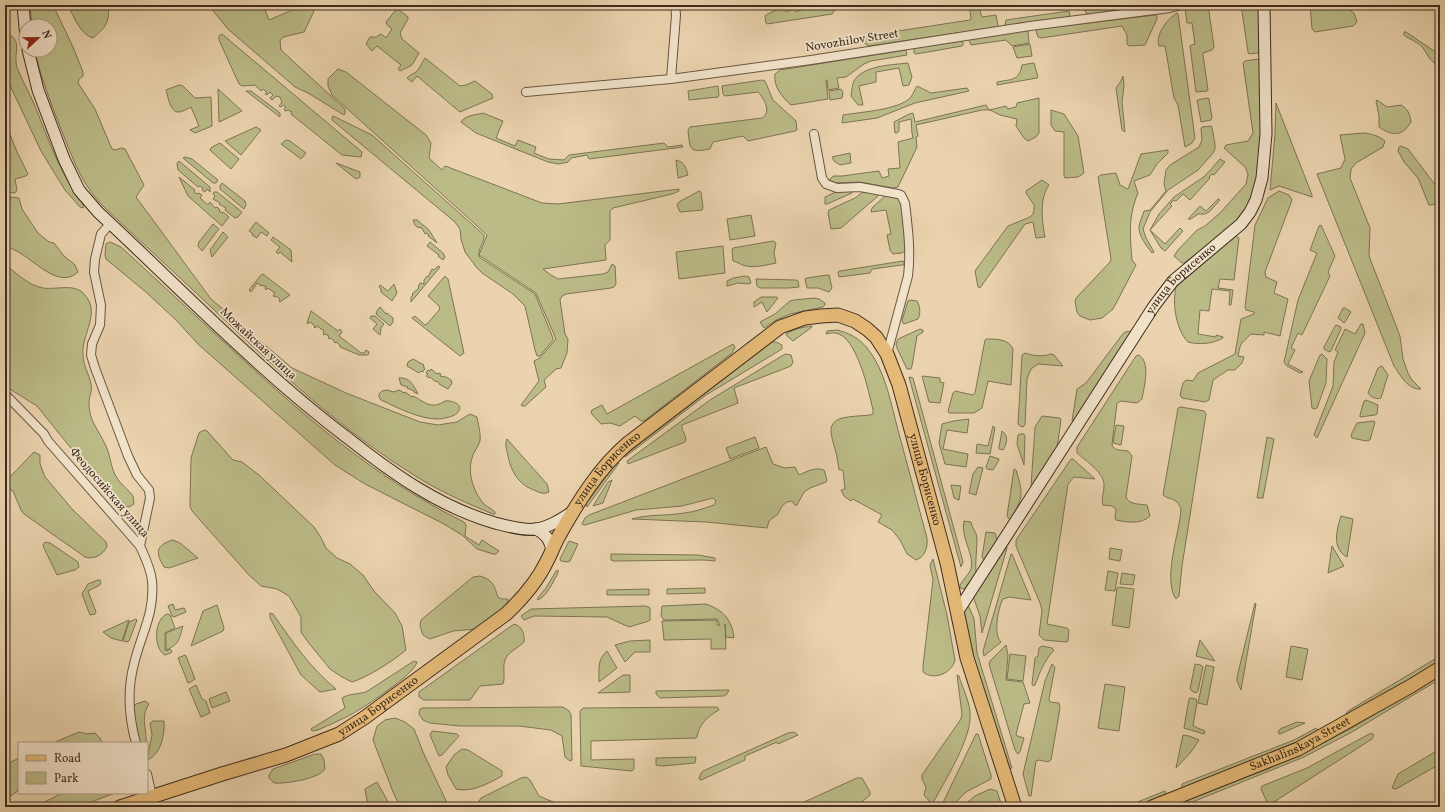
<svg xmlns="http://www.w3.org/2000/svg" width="1445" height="812" viewBox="0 0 1445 812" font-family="Vollkorn,serif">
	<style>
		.green { fill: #bb8; stroke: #7e7454 }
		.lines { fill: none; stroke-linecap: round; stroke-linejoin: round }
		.minor-casing { stroke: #6b5643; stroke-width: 10 }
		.secondary-casing { stroke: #412c1f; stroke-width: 13 }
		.primary-casing { stroke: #412c1f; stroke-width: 15 }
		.minor { stroke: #f1e2ca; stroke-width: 8 }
		.secondary { stroke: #f1e2ca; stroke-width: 11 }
		.primary { stroke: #e5ba77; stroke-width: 13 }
		.labels { text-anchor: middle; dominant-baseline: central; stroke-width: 3.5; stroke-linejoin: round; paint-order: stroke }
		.street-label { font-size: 12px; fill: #412c1f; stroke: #f1e2ca }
	</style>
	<rect width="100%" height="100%" fill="#ead3ae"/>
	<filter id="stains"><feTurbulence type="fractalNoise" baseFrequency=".005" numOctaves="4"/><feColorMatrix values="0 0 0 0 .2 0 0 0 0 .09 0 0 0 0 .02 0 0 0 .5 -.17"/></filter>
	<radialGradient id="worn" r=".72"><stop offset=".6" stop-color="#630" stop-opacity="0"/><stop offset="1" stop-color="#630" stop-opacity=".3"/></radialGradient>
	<g class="green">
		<path d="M30,5H53L73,47L83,72V76L79,79L78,83L95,109L112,149L115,150L121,148L125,149L144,185L136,197L211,299L292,368L346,393L420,422L438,425L457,422L470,414L477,417C478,424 481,433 480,441C478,448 473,452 472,458C467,473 474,494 485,505C488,507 492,509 495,512V514H493C469,504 445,494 422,480C344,433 276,369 210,306C175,273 139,240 104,207C80,182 74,161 61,129C51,104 42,80 35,53L34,50H50V26H32Z"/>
		<path d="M68,5H108C110,22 106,27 93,38C80,34 74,17 68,5Z"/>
		<polygon points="211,5 263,5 269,20 304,5 310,6 314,11 304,32 283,37 280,41 281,50 345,109 345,114 344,115 308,93 295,87 228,29 214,12"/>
		<polygon points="814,5 832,6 834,12 832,14 767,24 766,23 765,16 766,15 782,7 783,7 786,12 793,9 796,12"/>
		<polygon points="969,5 979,5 981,15 982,17 996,15 998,25 997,27 869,46 864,43 863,39 865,36 970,20 971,18"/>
		<polygon points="1083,5 1095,5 1096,7 1112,5 1157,5 1089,14 1086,13"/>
		<polygon points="1187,5 1208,5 1214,47 1212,50 1203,53 1203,55 1208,90 1207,91 1196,92 1190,46 1191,45 1195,44 1192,23 1187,23 1185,9"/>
		<polygon points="1241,5 1259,5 1260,51 1258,53 1249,54 1248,52"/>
		<polygon points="1310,5 1342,5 1354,13 1357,22 1353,26 1315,32 1312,29"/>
		<polygon points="398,9 408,17 408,19 400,33 402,39 419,53 412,65 400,71 398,69 401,65 377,46 372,51 366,44 370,37 376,37 381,34 386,38 392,29 387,25 386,22 395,11"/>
		<polygon points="1069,11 1070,17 1007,26 1005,25 1006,20"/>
		<path d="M1177,13L1178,14L1195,138L1192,143L1185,147L1178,105L1174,98L1165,46H1159C1155,35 1167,19 1177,13Z"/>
		<polygon points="1155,15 1157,16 1157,19 1145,45 1129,46 1127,44 1127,35 1122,26 1041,38 1038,37 1036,31 1038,29"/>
		<polygon points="1026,30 1028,31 1029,43 1012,46 1006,40 971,45 969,40 970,39"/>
		<path d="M1404,32H1406L1440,55V64L1437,65C1428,59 1428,55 1423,48C1417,41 1410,40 1404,35Z"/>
		<path d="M5,34L7,37L12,36C22,45 12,56 18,70C23,82 30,94 35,106C49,141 61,176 84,206L83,208L80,207L65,190L41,151L5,75Z"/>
		<polygon points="222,34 362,152 361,157 342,155 291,114 292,112 288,110 286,111 284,110 286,107 283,105 281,107 279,106 282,102 280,97 276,96 272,100 270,98 273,95 270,92 267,95 265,94 267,92 263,89 261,91 255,85 242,86 239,84 219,40 219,36"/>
		<polygon points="961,41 963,41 963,45 962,46 916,54 914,53 914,49 915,48"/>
		<polygon points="1030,44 1032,56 1017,58 1013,47"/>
		<path d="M906,50L907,55L871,61L864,64L846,77L837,78L839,88L828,90L827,80H826L828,99L791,105C783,98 773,87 775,74L780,70Z"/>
		<path d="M425,58L460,86L466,85L475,81L492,94L493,98L460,112L417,76L412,82L407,78C410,74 415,74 418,70C421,66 422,62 425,58Z"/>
		<path d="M1258,59L1260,61C1260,98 1266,182 1245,211C1230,231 1204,248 1184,263H1182L1174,256L1178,250L1197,230L1205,226L1220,213L1246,184L1248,174L1245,167L1224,148L1226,145L1248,141L1253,133L1243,63L1245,61Z"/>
		<path d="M908,63L912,77L909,85L903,86L899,68L876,72V82L859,86L863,105H858L851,96C852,91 852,82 856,78C868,65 892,65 908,63Z"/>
		<path d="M1033,63H1034L1038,77L1037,78L997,85V82C1012,79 1019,81 1022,65Z"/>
		<polygon points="338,69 346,72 426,135 431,143 429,158 442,170 445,166 448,167 542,203 558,204 679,189 679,191 672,194 613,208 610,211 610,240 605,245 606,260 543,269 551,275 558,279 603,274 608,272 612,264 615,266 616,284 614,287 611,288 566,294 562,296 560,300 565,334 568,339 567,353 561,368 556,369 544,380 546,387 525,406 522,406 521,405 539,381 534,361 540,358 556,339 536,293 479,255 487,235 332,95 328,86 328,79"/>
		<polygon points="1123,76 1124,86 1122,102 1125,132 1122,130 1116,88 1121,81"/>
		<path d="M762,80L765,81L773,100L796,121L797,130L795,131L748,141L743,136L713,142L710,149C689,153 690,150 688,130L690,127L762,118C772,113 764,98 758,92L725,96L723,94L722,86Z"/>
		<path d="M179,85L183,86L195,98L211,97L212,126L195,133L190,130L199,126L191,107C187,109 182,112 179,112C170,113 168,96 166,90Z"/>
		<polygon points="718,86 719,95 718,97 689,100 688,91"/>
		<path d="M917,86L931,93L967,88L969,91L915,103L877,118L842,123L843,115C860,112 900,110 911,97C913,94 915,89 917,86Z"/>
		<polygon points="218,89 242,111 219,122"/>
		<polygon points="841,89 843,92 842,98 830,100 829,91"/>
		<polygon points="246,91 251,91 280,113 280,117"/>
		<path d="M1039,98V133L1036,137L1028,141L1024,138L1016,126L1017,119L1000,115L990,110H982L916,125L918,136L916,137L917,147L898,187L893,188L860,182L835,183L830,180V179L833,176H842L879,171L882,178L889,176L888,169L900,168L898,142L913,138C911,131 912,126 911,119L899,122V131L897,133H895L894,122L909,114L913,113L915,122L986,105L989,110L1006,106L1008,109L1016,107L1017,103Z"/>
		<polygon points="1208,98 1209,99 1212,118 1211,120 1201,122 1197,100"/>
		<path d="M1377,100L1387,107L1401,105C1408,109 1410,114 1411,122C1402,137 1392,136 1379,127V116L1376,101Z"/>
		<polygon points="1276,103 1312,195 1312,197 1279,186 1270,190 1275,134"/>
		<polygon points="1051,110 1064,114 1078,136 1084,173 1078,177 1065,178 1064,176 1064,132 1055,131 1051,125"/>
		<path d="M483,113L503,121L496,138L515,146L518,140L536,147L534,153L549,159L564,160L569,155L664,143L668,147L682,145L683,147L589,159L587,155L571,158L568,162L559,164L548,162L476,133L461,122C465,115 476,115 483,113Z"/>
		<path d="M333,116L372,135L484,235C485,242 477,249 479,257L535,294L553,338V340L540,356H537L535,350L525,306L513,294L482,273L477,268L465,252L461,239L460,229L455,222L332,120V118Z"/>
		<polygon points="5,122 17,152 28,174 26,176 15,179 17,190 15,193 7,192 5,188"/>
		<path d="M1211,126L1212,127L1215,144V149L1213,153L1198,170L1168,190L1150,212L1143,229L1146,238L1154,252L1152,253C1147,246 1138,236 1139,226C1140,221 1143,215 1144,211L1150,210L1166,191L1164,184L1166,170L1170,165L1199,147L1202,140L1201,129L1202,127Z"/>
		<polygon points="256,127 261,130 241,155 225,141"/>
		<path d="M1364,133C1372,134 1379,136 1385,141L1383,147L1356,163L1351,169L1350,178L1370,228L1369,256L1400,336L1403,359L1408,373L1412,380L1421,389C1408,390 1401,376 1394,366L1317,174L1341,168L1345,159L1340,135Z"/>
		<polygon points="286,140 290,141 306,153 301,159 281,144"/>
		<polygon points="220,143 239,159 231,169 211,151 210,149 212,147"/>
		<polygon points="1401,146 1408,149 1436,186 1440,193 1439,202 1432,205 1429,205 1418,178 1404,162 1398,151 1399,147"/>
		<path d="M1168,150V153L1157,164L1150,175L1134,181L1138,193C1128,217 1130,235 1132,260L1136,265L1113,309L1102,318L1090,320L1080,316L1077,312L1075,301L1077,297L1110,262L1111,259L1098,177L1101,175L1116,173L1120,185L1128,189L1141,154Z"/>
		<polygon points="850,153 851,163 840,165 834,161 832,157"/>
		<polygon points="185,157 192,159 218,180 216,183 213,183 183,158"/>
		<polygon points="1220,159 1225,162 1214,175 1212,174 1209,177 1210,178 1190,200 1183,194 1176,201 1174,200 1170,204 1172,206 1150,230 1165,244 1180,228 1183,231 1165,251 1161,248 1150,230 1159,214 1174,197 1205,176"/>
		<path d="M676,160C684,162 686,167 688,175L678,178Z"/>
		<polygon points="179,161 210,187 210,192 207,189 205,192 202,190 203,188 200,186 198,187 178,170 177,163"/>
		<polygon points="336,163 360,172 360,177 356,179"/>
		<polygon points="179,177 195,190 194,192 197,194 198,193 202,195 200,198 208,205 210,202 215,208 217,207 220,210 219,211 222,213 223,212 229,217 222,226 188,196"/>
		<path d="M1042,180L1049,185C1039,199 1042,220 1045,237L1036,238L1033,222L1025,224L980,288L978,287L975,271L1008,226L1030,217L1033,214L1034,210V205L1026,193V191Z"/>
		<polygon points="222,183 245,201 246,205 244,209 220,189 220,186"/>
		<polygon points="699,191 701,192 703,208 702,210 680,212 677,205 679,202"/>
		<polygon points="852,191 852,193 827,204 825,204 825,197 836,192"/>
		<path d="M1279,191L1289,195L1292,200L1265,272L1266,277L1277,282L1274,293L1288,299L1280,336L1264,332V335L1251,334C1241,344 1241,341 1238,356L1244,357L1242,363L1235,370H1228L1213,380L1209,400L1205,402L1182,398L1180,395L1183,383L1186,380L1193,381L1198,373L1235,354L1241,319L1254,314V312L1246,310L1245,307L1255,225L1268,198Z"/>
		<polygon points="214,192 217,192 242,212 238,217 235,218 225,210 226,208 219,204 220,203 213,199 215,196 213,194"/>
		<polygon points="863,192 877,194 878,196 841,228 831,229 828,213 829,210 855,198"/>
		<polygon points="886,195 899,198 901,204 906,250 902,253 893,254 890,250 887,235 891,234 886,210 871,212 872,208"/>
		<path d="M11,197L19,198L22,209L38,233L49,242L54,243L64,256L75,265L78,272C56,293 27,249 5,247V232L8,220L7,209Z"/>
		<polygon points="1218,199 1220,200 1209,212 1205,214 1198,214 1191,219 1188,219 1200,206 1206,211"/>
		<polygon points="751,215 755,236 730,240 727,219"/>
		<polygon points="413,220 417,220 429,230 437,243 428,236 429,235 426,233 425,234 422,228 417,227 415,225"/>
		<polygon points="256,222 269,233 267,236 261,232 257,238 252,235 253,234 249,231"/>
		<polygon points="213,224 219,229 202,251 198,246 199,242"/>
		<polygon points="1321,225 1335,256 1328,272 1330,276 1302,335 1298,333 1291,348 1295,350 1288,364 1303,372 1300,373 1287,366 1284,362 1298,300 1317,253 1310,250 1319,226"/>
		<polygon points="223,232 228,237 212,257 210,250"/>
		<path d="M1236,236L1239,238L1234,280L1220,279L1218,288L1233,290L1231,305H1229L1230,291L1212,289L1209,311L1200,310L1198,334L1216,337V335L1223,337V338C1212,344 1200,345 1188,342C1176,330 1172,303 1176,287Z"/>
		<polygon points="273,237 291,250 292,262 280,252 278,254 276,252 280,247 271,240"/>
		<path d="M773,241L776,243L774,253L776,263C766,265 756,268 746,266C741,265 738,262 733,261L732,250L733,248Z"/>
		<path d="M110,242L121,247C156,279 190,311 225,343C298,411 374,478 464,522L466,525L465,536L479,545L482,540L499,551L496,554H493L477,549L462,535L444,524L365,484L335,465L199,345L176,320L147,293L106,259L105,254L106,244Z"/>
		<polygon points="430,242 443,253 445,257 443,260 438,256 439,255 427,246"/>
		<polygon points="723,246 725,273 679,279 676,252"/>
		<polygon points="903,261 904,262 904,265 902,265 872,269 870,273 839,277 838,272 840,271"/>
		<path d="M5,264C17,274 28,285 43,288C56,290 75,283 84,294C102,313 81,334 83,355C83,365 89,374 91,384C93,392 88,397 89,405C89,420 99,431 105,444C111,455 110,468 117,478C121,485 129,490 133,496L134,504L129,507L124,506L91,473L37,406L5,386Z"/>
		<polygon points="438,266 440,267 411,302 411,297 413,295 412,294 419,288 418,287 420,283 424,284 424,280 427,276 428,277 432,269 434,270"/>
		<polygon points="263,274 290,295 280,302 279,301 280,299 276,296 275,297 273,296 275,293 268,288 266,290 265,289 266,287 262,285 261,286 257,283 251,292 249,290 261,275"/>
		<polygon points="827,275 829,275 832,288 829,292 818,288 807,288 805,279 807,278"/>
		<polygon points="445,276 448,279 464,353 460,356 412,318 415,316 425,325 427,324 440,309 439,306 428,296"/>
		<polygon points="745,276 749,277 751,283 748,284 738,283 727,286 727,281 733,278"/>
		<polygon points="756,279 796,280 798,281 799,287 789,288 760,288 757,286"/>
		<polygon points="394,284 397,293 392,301 381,292 381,289 379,287 380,285 388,291"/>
		<polygon points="761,297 777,297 778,298 767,312 762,302 754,307 754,302"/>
		<polygon points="814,298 819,299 825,303 825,305 823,307 790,314 776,320 764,328 760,322 775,314 790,301 794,300"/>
		<path d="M910,300L917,301C920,306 921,313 918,319L904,324L903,323L902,320L908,301Z"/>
		<polygon points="380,307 386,314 387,313 393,318 393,322 390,326 376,314 377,311"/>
		<polygon points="1343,308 1345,308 1351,312 1345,322 1344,323 1338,318"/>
		<polygon points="311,311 338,331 340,329 342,332 339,336 361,353 364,353 366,350 369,352 368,355 359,355 340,347 340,345 336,342 335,343 334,342 334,341 331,338 330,339 328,338 329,336 325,334 324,335 323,334 324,331 317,326 315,328 314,327 315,326 310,322 308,324 307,323"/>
		<polygon points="371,316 375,316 384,324 381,328 380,335 373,329 377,324 370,318"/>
		<polygon points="1361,324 1363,324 1365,333 1317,438 1314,435 1333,386 1334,362 1338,352 1335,350 1345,329 1355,334"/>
		<polygon points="1336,325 1341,327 1341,329 1331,351 1329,352 1324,349 1324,347 1335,326"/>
		<path d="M812,326V327L793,341L787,336L786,334C794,329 803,327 812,326Z"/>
		<polygon points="920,329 923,330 923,332 917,336 912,366 911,369 907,369 897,348 896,344 898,339"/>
		<path d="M837,330C849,333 859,338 867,348C885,369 891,404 898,430C908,466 917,502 927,538C928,547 925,557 916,560L907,554L900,540L892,530L878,522L882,515L853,499L851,501L844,496L841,490L845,489L843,470H839C838,463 837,456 835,449C832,437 825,423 842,418C851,416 861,416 870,415L873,414V410C869,393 857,335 835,333C832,332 828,334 826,334L827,331Z"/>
		<polygon points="1132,331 1073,422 1072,421 1077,389 1086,383 1122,335 1125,332"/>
		<path d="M987,339C996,339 1009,339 1013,349L1011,385L988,381L982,408L974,413H949L948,411L953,393L955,391L973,395L975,393L985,340Z"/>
		<polygon points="772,342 776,342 782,345 782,349 706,395 625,457 624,456"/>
		<polygon points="733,344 735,347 732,353 644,421 641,421 635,416 620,426 610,423 601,424 591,413 592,410 602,405 607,414"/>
		<path d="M1025,353C1034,356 1041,357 1051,354L1054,355L1063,366L1038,364L1031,369L1027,379L1025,425L1023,427L1020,426L1018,424L1022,355Z"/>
		<path d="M785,354L791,355L793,362L791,366L734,388L738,403L682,425C681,431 688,437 685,442L628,464L627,461L710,400Z"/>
		<polygon points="1322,354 1327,359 1326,383 1317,408 1315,409 1312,408 1309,381 1320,355"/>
		<path d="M1139,355C1151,363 1144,387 1142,399L1137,403L1121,401L1117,403L1112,444C1113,451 1121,450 1128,451L1132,456L1126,497C1129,505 1140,504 1147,505L1150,516C1141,525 1126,522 1116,520L1115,518L1116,509L1112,506L1103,505C1101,499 1104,492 1104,486C1105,473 1086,461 1077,453V447L1136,356Z"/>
		<polygon points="413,359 424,365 423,367 425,368 423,372 421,371 419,373 407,366 408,362"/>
		<path d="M1382,366L1388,375L1381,398C1377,400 1370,397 1368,393L1378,368Z"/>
		<polygon points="431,369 437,374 438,373 441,374 440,376 443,377 444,376 451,380 452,383 448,389 439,384 439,383 437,381 436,382 430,377 429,378 426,376 428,374 426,373 428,370 430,371"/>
		<polygon points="922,376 940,378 940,382 944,383 940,403 929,402"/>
		<polygon points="909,377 913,378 963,562 961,567"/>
		<path d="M399,378C410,377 414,386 418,394L414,392V391L407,388L408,387L401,385Z"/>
		<path d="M387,390L394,392L399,390L404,393L405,392L412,397L413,396C425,402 431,410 445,401C454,400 466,406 456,414C452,417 442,419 438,419C419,419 398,408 381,400L379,397V394L382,391Z"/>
		<polygon points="1366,400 1378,405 1377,414 1375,415 1360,417 1360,415 1364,401"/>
		<path d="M1181,407L1204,411L1206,414L1182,566L1179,596L1176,599C1162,579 1180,532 1181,509C1176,496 1170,501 1163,495L1178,408Z"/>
		<polygon points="1042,416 1060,418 1061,420 1057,448 1033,486 1031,486 1035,427"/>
		<polygon points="969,419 967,433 947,430 943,449 968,454 966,467 945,464 939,443 942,424 954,421"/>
		<polygon points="1373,421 1375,422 1370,440 1366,441 1352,438 1351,435 1357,423"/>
		<polygon points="1116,425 1124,426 1121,445 1113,443"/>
		<polygon points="993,426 995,428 990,454 976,453 977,444 988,446"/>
		<path d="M204,430L207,431L233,460L242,462L259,475L314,527L320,536L326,548L337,558L350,564L363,575L374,591L395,613L402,626L406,650C393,661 368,677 352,682L342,677L330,669L308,642L301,632V617L289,596L277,589L261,586L248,574L192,511L190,506L191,458L199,433Z"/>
		<path d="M1002,431C1009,436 1007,444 1003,450L999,449V447Z"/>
		<polygon points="1020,434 1024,434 1025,436 1024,465 1017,444 1018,435"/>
		<polygon points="755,437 759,448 730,459 726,448"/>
		<polygon points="1267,437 1274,439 1263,498 1257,498"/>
		<path d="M507,439L547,484L549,492L546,493C542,494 538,492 534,490C517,484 510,469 507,451C506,447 505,443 507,439Z"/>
		<path d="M766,447L773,464L785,468L795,467L799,475C808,471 815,467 824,470L827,480L826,482L810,488L804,492L797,505H795L792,501L787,502L782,506L778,514L769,521L767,528L706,522L632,519C649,514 667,516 684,513C695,512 705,508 714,505L716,501L713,498L682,506L636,510L585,525L582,524L585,518L589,515Z"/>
		<path d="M34,452L40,455V464L45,477L73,510L106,542L107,546C104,555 93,560 85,557L24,514L21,510L13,491L9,489L5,491V478H9Z"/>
		<polygon points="990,456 999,459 999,460 993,470 987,469 986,467"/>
		<polygon points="1071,459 1073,459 1095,479 1074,477 1068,484 1047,624 1067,628 1069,630 1068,641 1066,642 1044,640 1039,635 1042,610 1040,603 1016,546 1016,540"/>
		<polygon points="617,462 619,463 587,507 586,504"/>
		<polygon points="978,467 983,468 976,495 969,493 973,474"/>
		<path d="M1014,469L1016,470C1023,493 1024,497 1011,518L1009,519L1007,516Z"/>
		<polygon points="612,480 603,503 593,506 608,482"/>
		<polygon points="951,485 961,486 959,500 954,498"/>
		<path d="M1341,516L1353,519L1347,557C1331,548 1337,529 1341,516Z"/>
		<path d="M964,521L971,522C972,528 977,533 977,538C977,550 975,562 976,574L964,589L960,588V585C963,580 969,574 971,569C975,555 960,537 964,521Z"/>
		<polygon points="986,532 995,533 997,540 984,560 982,557"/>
		<path d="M173,540L180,543L198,558L169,568L164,567C155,552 156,545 173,540Z"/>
		<polygon points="569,541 578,544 570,561 568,562 561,561 560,559"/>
		<polygon points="45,542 50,543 78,562 79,567 75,570 57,575 44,548 43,545"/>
		<polygon points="1006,545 1007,548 982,633 980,616 973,596"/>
		<polygon points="1332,546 1344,566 1328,573"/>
		<polygon points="1110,548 1122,550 1120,561 1109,559"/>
		<polygon points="611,554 698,555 715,558 715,561 704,560 614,561 611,560"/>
		<path d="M1011,554H1012L1031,600L1009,597L1003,599C998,608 993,635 1001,642L984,656L983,651Z"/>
		<path d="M933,559L947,615L955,660C952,673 934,681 923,672V666L933,580L930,565Z"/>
		<path d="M558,570V573C553,582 547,596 538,600L537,599L546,588L556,571Z"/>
		<polygon points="1108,571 1118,573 1115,591 1105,590"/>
		<polygon points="1122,573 1135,575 1133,585 1120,584"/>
		<path d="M480,576C493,580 494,585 498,597L502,599H508V601L503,610L476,629L453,631L430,639L423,635L420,626L421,620L473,577Z"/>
		<polygon points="98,580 100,580 101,583 100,585 88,591 96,612 95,614 90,615 82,594 88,584"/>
		<polygon points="1119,587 1134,589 1129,628 1112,625 1117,588"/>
		<polygon points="705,588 705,593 667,594 667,589"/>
		<polygon points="649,589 649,595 607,595 607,590"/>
		<polygon points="1255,603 1256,604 1241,690 1237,681 1237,677"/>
		<polygon points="173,604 175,610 184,608 186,612 174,617 172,616 168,606"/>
		<path d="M706,604C723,610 732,619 734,638L726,637L725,624L726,649H711V639L664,640L662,621L717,620V625H720L717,619L664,620L661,616L662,606Z"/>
		<polygon points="217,605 224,628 223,631 191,646 203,611"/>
		<polygon points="646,606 650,608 650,620 649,621 629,627 607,617 534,616 524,620 521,616 531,609"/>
		<polygon points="967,606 969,607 974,619 977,653 1012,768 1009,769 972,655 964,612"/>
		<path d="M270,613L273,614C292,641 310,668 336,689L320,692L301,675L270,618Z"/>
		<path d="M167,614L170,615L175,628L165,633V650L166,651L170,649L172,651L171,653L165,655C153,649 154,619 167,614Z"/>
		<polygon points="136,619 137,620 129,641 126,642 123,641 129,622"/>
		<polygon points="129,620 122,641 111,638 103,632"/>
		<path d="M514,624C522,626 525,634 524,642C519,647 511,651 507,656C501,664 506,676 503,684L480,686L470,700H424L419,697V692Z"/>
		<path d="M183,626C179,639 180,644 166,650V633Z"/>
		<polygon points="650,640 650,652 635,652 625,662 615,645 630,641"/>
		<polygon points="1200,640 1215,661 1196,656"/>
		<polygon points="1006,645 1008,655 1006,680 1023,682 1030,703 1024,704 1016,734 1017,736 1024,738 1020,752 1018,754 1015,750 989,664 990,661"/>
		<path d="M1042,646L1052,648L1054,650C1044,661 1040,672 1035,685L1033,686L1032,684L1035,658L1038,656L1039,648Z"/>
		<polygon points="1291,646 1308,649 1302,680 1286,677"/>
		<path d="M607,651L617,668L599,682C599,671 597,659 607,651Z"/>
		<polygon points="1010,654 1026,656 1023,681 1007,679"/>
		<polygon points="185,655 186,656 195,679 189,683 188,683 178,658"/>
		<polygon points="1440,656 1440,661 1407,681 1348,714 1346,713 1348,711"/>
		<path d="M414,661L417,662C414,675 364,707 352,714C341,720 329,725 318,730L312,731L311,729L345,708L342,698C348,694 359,694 366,692Z"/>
		<polygon points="1052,664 1055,667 1049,699 1050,702 1059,703 1060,708 1051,760 1048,762 1039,760 1036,761 1031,796 1029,796 1023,774 1045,681"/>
		<polygon points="1195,664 1201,665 1203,667 1198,691 1196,693 1192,691 1190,689"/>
		<polygon points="1206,665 1214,667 1207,705 1198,703"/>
		<polygon points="623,675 630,675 630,692 598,693"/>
		<path d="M957,675L959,676C962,687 969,700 970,712C973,737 945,780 933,803H931L924,795L926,787L922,779V775L961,719L962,714Z"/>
		<polygon points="1440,675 1440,679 1352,732 1304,757 1190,803 1188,802 1189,799 1302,754 1350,729"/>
		<polygon points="1105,684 1125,687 1119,731 1098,728"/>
		<polygon points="196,685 202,699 206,701 210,713 201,717 189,689"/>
		<polygon points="729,690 727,694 724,696 660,698 656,694 656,691"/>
		<polygon points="226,692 230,701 212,708 209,699"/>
		<polygon points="1190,698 1196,699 1197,702 1193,726 1205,731 1204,734 1184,728 1189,699"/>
		<path d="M145,701L149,704C140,717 147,728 146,743H139L133,707L136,704Z"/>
		<polygon points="563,707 569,711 571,715 572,760 570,761 565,757 562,736 551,730 519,726 460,726 430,723 423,720 419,714 420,709 423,708"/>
		<path d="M716,707L718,708L719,710C708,716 699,724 697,737L696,738L591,741V760L634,759V769L632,771L581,766L580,711L583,708Z"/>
		<polygon points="395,718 405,722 414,729 423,752 449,807 400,807 393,792 373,740 377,726 385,720"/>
		<path d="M153,721H164C165,734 161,755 147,760L152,735L150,723Z"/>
		<polygon points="1297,722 1305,723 1280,734 1278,733 1280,729"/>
		<polygon points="1316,728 1318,730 1317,732 1296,743 1184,788 1182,787 1182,784 1294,740"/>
		<polygon points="432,731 457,734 459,736 442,755 439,756 430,735"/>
		<polygon points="79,732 87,734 95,733 100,738 102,743 53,743"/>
		<polygon points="794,732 798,735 778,744 777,742 745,756 745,760 701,780 699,779 701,773 703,771 788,733"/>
		<polygon points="1371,733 1374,735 1372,739 1277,800 1272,803 1267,802 1261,789 1262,786 1307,768"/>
		<polygon points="976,734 978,734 979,737 991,775 991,779 966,792 952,806 941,807"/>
		<polygon points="1183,735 1189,736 1199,740 1191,752 1176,768"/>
		<path d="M462,749L468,750L502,771V776C489,783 472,793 456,789L448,775L446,767L454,755Z"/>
		<polygon points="1440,749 1440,764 1396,789 1392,788 1398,774"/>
		<path d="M315,754H321L324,760L325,769C319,779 285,784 274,783L269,778V775L273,769Z"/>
		<polygon points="696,757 695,763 662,766 656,765 656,758"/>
		<polygon points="19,758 19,790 5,800 5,765"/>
		<polygon points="526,777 530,780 539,796 565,807 475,807 481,798 521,778"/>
		<polygon points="857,778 862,778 870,792 870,795 856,807 800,807 802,803"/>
		<polygon points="377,782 391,807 368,807 365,789"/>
		<polygon points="990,789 997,791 1002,807 962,807 975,796"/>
		<polygon points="1165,791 1166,795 1137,807 1125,807"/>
		<polygon points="62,793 115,793 78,807 35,807"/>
	</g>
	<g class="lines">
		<g class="minor-casing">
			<g id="minor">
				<polyline points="671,79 676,15 675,5"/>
				<polyline points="526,92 671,79 811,60 1030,26 1170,8 1181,5"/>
				<path d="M814,134L822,178L826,184L837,188L860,187L898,194L901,195L905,203C908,228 911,252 908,276L887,354"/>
				<polyline points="110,224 101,234 95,259 94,272 101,305 100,325 92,344 91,355 95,368 128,456 137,475 149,490 150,498 140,546"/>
				<path d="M5,394L44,434L48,441L140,546C145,557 151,569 152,581C155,613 141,634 134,664C127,690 129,718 136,743"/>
				<polyline points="147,774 152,796"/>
			</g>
		</g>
		<g class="secondary-casing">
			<g id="secondary">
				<polyline points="23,5 26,38"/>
				<path d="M28,50L38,90L64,159L79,190L98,212C181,289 259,371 349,439C393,474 440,507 495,523C507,526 524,531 536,529C550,527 563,518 574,511"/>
				<path d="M536,529C546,534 550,540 552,550"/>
				<path id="s1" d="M958,611L1154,306L1173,281L1241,224L1250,212L1256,200L1262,178L1266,134L1264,5"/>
			</g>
		</g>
		<g class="primary-casing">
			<g id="primary">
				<path id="s2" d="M120,807L222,774L286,755L339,734L364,718L506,614C523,598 537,582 547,561C552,552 555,542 560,534C578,502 599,468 627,444L780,327L805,318L821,316L838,315L855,321L867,329L876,337L887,354L899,385L947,563L967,658L1015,807"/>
				<path id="s3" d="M1152,807L1298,749L1411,686L1440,668"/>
			</g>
		</g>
		<use href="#minor" class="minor"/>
		<use href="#secondary" class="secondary"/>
		<use href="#primary" class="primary"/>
	</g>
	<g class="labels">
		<g class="street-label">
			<text transform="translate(852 41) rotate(-9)">Novozhilov Street</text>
			<text stroke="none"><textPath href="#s1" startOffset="401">улица Борисенко</textPath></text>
			<text transform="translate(258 344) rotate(43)">Можайская улица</text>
			<text stroke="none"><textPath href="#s2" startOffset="615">улица Борисенко</textPath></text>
			<text stroke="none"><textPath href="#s2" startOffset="1095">улица Борисенко</textPath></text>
			<text transform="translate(109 493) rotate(49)">Феодосийская улица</text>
			<text stroke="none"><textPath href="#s2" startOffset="279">улица Борисенко</textPath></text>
			<text stroke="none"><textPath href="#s3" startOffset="161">Sakhalinskaya Street</textPath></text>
		</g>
	</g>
	<rect width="1445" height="812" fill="none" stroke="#ead3ae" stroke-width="20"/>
	<rect x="6" y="6" width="1433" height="800" fill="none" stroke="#412c1f" stroke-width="2"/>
	<rect x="10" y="10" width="1425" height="792" fill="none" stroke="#412c1f"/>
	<rect x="18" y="742" width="130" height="52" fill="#f1e2ca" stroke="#ab9986"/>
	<rect x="26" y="755" width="20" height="6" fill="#e5ba77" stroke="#ab9986"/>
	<text x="54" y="762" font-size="12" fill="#412c1f">Road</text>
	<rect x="26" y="772" width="20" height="12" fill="#bbbb88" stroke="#ab9986"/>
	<text x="54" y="782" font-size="12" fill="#412c1f">Park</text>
	<g transform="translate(38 38) rotate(68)"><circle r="19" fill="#f1e2ca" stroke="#ab9986"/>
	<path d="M0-3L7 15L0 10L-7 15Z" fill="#8f2418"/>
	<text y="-6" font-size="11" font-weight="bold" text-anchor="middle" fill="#412c1f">N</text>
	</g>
	<rect width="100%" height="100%" filter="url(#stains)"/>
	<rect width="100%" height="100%" fill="url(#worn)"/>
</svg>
